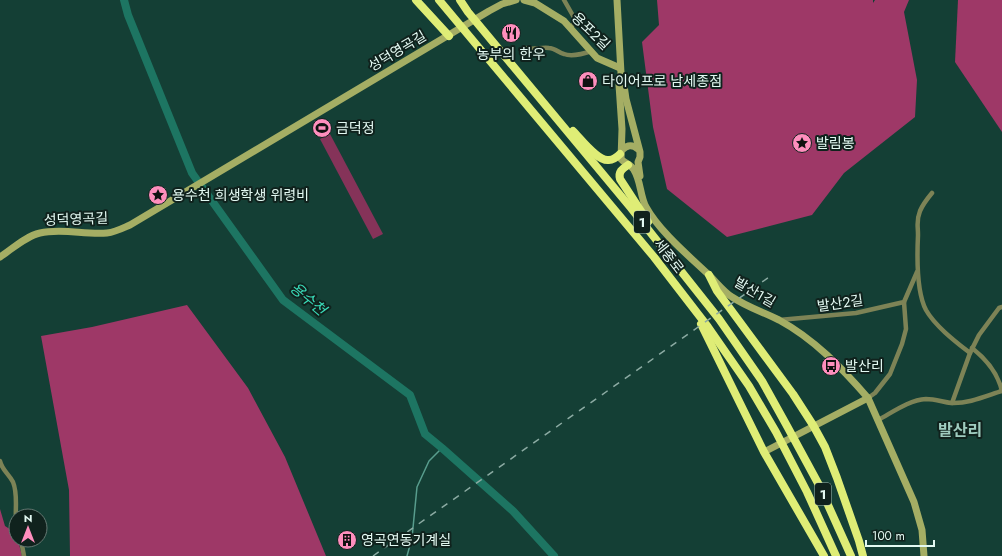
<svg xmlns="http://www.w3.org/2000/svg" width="1002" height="556" viewBox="0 0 1002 556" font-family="Jost,'Noto Sans KR',sans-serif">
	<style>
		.green { fill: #853359 }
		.forest { fill: #9e3867 }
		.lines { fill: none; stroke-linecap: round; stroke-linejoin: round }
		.stream { stroke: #589d8d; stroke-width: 1.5 }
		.river { stroke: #1d7562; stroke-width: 8 }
		.street { stroke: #7d8356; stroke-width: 4.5 }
		.secondary { stroke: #a5ae64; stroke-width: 7 }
		.highway { stroke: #dfed76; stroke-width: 8 }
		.rail { stroke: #8caba3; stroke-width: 1.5; stroke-dasharray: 7 7; stroke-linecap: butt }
		.labels { text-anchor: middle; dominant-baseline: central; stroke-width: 4; stroke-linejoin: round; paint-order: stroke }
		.shield { fill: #10221d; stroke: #a4b8b2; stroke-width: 1 }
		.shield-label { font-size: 13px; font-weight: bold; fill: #e3f9f2 }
		.street-label { font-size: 14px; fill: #e3f9f2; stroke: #10221d }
		.poi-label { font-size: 14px; fill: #e3f9f2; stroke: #10221d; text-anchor: start }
		.water-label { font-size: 15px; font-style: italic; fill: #39dbb8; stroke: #10221d }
		.quarter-label { font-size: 16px; font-weight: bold; fill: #9fccbf; stroke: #10221d }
	</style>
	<rect width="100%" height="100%" fill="#143f35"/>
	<polygon class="green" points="330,134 383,234 373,239 320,139"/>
	<g class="forest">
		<polygon points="657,0 873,0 873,3 875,0 909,0 904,12 917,80 915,117 844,173 812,215 727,237 667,189 653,127 642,42 659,25"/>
		<polygon points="958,0 1002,0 1002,132 955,62"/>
		<polygon points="187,305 248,388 285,457 326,556 70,556 69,490 41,336 92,327"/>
		<polygon points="0,509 5,526 16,533 16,540 18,540 22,556 0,556"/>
	</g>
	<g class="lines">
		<polyline class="stream" points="407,556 412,538 417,487 429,461 442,448"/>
		<polyline class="river" points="124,0 128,15 192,173 283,300 410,395 425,434 442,448 513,511 554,556"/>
		<g class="street">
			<polyline points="564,0 576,21 570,28"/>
			<path d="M525,48C533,50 541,47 549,48C555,48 559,53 564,54C572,57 583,54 592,51"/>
			<path d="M932,193C927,199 923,204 920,211C916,221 918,225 918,235C917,256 916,291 926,310C935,326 956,342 970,353"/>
			<polyline points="779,320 856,313 904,302 917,272"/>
			<path d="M972,348C986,359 998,374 1002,391"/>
			<polyline points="868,398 875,393 890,374 902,344 906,329 904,302"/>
			<polyline points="952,403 970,353 979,335 999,308 1002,307"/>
			<path d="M878,420C893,412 909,400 926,399C935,399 943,402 951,403C968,404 986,396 1002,391"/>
			<path d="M0,461C2,470 9,474 13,482C18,494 15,508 16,520"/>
			<polyline points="21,540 24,556"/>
		</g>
		<g class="secondary">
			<polyline points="524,0 535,3 564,21 597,58 620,68"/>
			<path d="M617,0L621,73L619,85L622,129L621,159C625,164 631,164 634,170C641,181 640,196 646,207C659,231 690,257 710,276C717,283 724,292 732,297C747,307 763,312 779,320C814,339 842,368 868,398L914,502L922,530L924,556"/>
			<polyline points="624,85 626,99 640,152 640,157 638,162 640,176"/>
			<path d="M622,150C627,145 632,144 638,149"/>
			<path d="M0,257C12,249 26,236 40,233C62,228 85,235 107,233C116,232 123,228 130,225L489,11L502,4L516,0"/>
			<polyline points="764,452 868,398"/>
		</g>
		<g class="highway">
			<polyline points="416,0 449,36"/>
			<polyline points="439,0 654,257 708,327 749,386 776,432 807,492 836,556"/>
			<polyline points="460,0 468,12 631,208 719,319 762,381 787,426 819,485 851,556"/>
			<path d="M573,131C581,139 598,162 609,160C613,160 617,157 620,154"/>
			<path d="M628,165C622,169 618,172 620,179L648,222"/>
			<polyline points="709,275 717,291 793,394 813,425 825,447 837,478 859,541 863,556"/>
			<polyline points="701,324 764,452 824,556"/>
		</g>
		<polyline class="rail" points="373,556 772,275"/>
	</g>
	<defs>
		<g id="restaurant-disc" transform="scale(1)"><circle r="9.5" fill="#fe8ebd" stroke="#10221d"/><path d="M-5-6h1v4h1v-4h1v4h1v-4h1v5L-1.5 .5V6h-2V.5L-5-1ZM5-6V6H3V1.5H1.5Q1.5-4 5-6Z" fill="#111"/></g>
		<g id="shop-disc" transform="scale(1)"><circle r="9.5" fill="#fe8ebd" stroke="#10221d"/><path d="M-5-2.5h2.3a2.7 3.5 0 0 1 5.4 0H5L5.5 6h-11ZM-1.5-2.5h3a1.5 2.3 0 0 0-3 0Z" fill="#111"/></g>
		<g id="stadium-disc" transform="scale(1)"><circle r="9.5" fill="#fe8ebd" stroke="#10221d"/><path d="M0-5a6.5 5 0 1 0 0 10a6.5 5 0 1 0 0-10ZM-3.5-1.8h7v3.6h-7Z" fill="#111"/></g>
		<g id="sight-disc" transform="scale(1)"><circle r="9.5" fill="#fe8ebd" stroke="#10221d"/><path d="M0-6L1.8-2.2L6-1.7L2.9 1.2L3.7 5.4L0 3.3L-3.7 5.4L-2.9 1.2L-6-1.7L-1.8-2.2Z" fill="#111"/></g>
		<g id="bus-disc" transform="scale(1)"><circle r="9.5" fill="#fe8ebd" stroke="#10221d"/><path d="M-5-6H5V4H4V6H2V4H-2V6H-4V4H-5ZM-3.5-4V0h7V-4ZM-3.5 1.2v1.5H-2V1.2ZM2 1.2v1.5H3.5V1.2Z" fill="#111"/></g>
		<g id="building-disc" transform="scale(1)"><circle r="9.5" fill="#fe8ebd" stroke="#10221d"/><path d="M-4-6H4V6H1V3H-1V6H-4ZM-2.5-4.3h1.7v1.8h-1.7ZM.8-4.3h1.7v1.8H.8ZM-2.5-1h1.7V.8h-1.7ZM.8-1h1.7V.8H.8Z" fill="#111"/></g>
	</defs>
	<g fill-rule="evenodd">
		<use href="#restaurant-disc" x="511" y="33"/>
		<use href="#shop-disc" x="588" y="81"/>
		<use href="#stadium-disc" x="322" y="128"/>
		<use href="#sight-disc" x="802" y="143"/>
		<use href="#sight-disc" x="158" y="195"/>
		<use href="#bus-disc" x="831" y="366"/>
		<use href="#building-disc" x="347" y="540"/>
	</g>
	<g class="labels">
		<g class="shield">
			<rect x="634" y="211" width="16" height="22" rx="3"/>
			<rect x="815" y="483" width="16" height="22" rx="3"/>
		</g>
		<g class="shield-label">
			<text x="642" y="222">1</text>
			<text x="823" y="494">1</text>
		</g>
		<g class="street-label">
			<text transform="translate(591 31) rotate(44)">용포2길</text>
			<text transform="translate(397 51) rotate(-31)">성덕영곡길</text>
			<text transform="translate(76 219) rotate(-2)">성덕영곡길</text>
			<text transform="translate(669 256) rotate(52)">세종로</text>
			<text transform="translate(755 292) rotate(30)">발산1길</text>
			<text transform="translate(840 303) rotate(-8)">발산2길</text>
		</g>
		<g class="poi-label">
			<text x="511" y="54" text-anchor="middle">농부의 한우</text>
			<text x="602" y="81">타이어프로 남세종점</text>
			<text x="336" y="128">금덕정</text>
			<text x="816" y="143">발림봉</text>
			<text x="172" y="195">용수천 희생학생 위령비</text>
			<text x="845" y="366">발산리</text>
			<text x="361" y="540">영곡연동기계실</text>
		</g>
		<g class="water-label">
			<text transform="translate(308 299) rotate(40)">용수천</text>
		</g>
		<g class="quarter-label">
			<text x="960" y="430">발산리</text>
		</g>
	</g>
	<g transform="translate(28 528)"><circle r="19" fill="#10221d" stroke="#647872"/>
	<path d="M0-3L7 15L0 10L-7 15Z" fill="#fe8ebd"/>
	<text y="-6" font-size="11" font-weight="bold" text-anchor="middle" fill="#e3f9f2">N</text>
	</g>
	<path d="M866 540v6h68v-6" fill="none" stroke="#e3f9f2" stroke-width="2"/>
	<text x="872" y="540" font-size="12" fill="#e3f9f2" stroke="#10221d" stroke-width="3" paint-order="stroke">100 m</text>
</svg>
